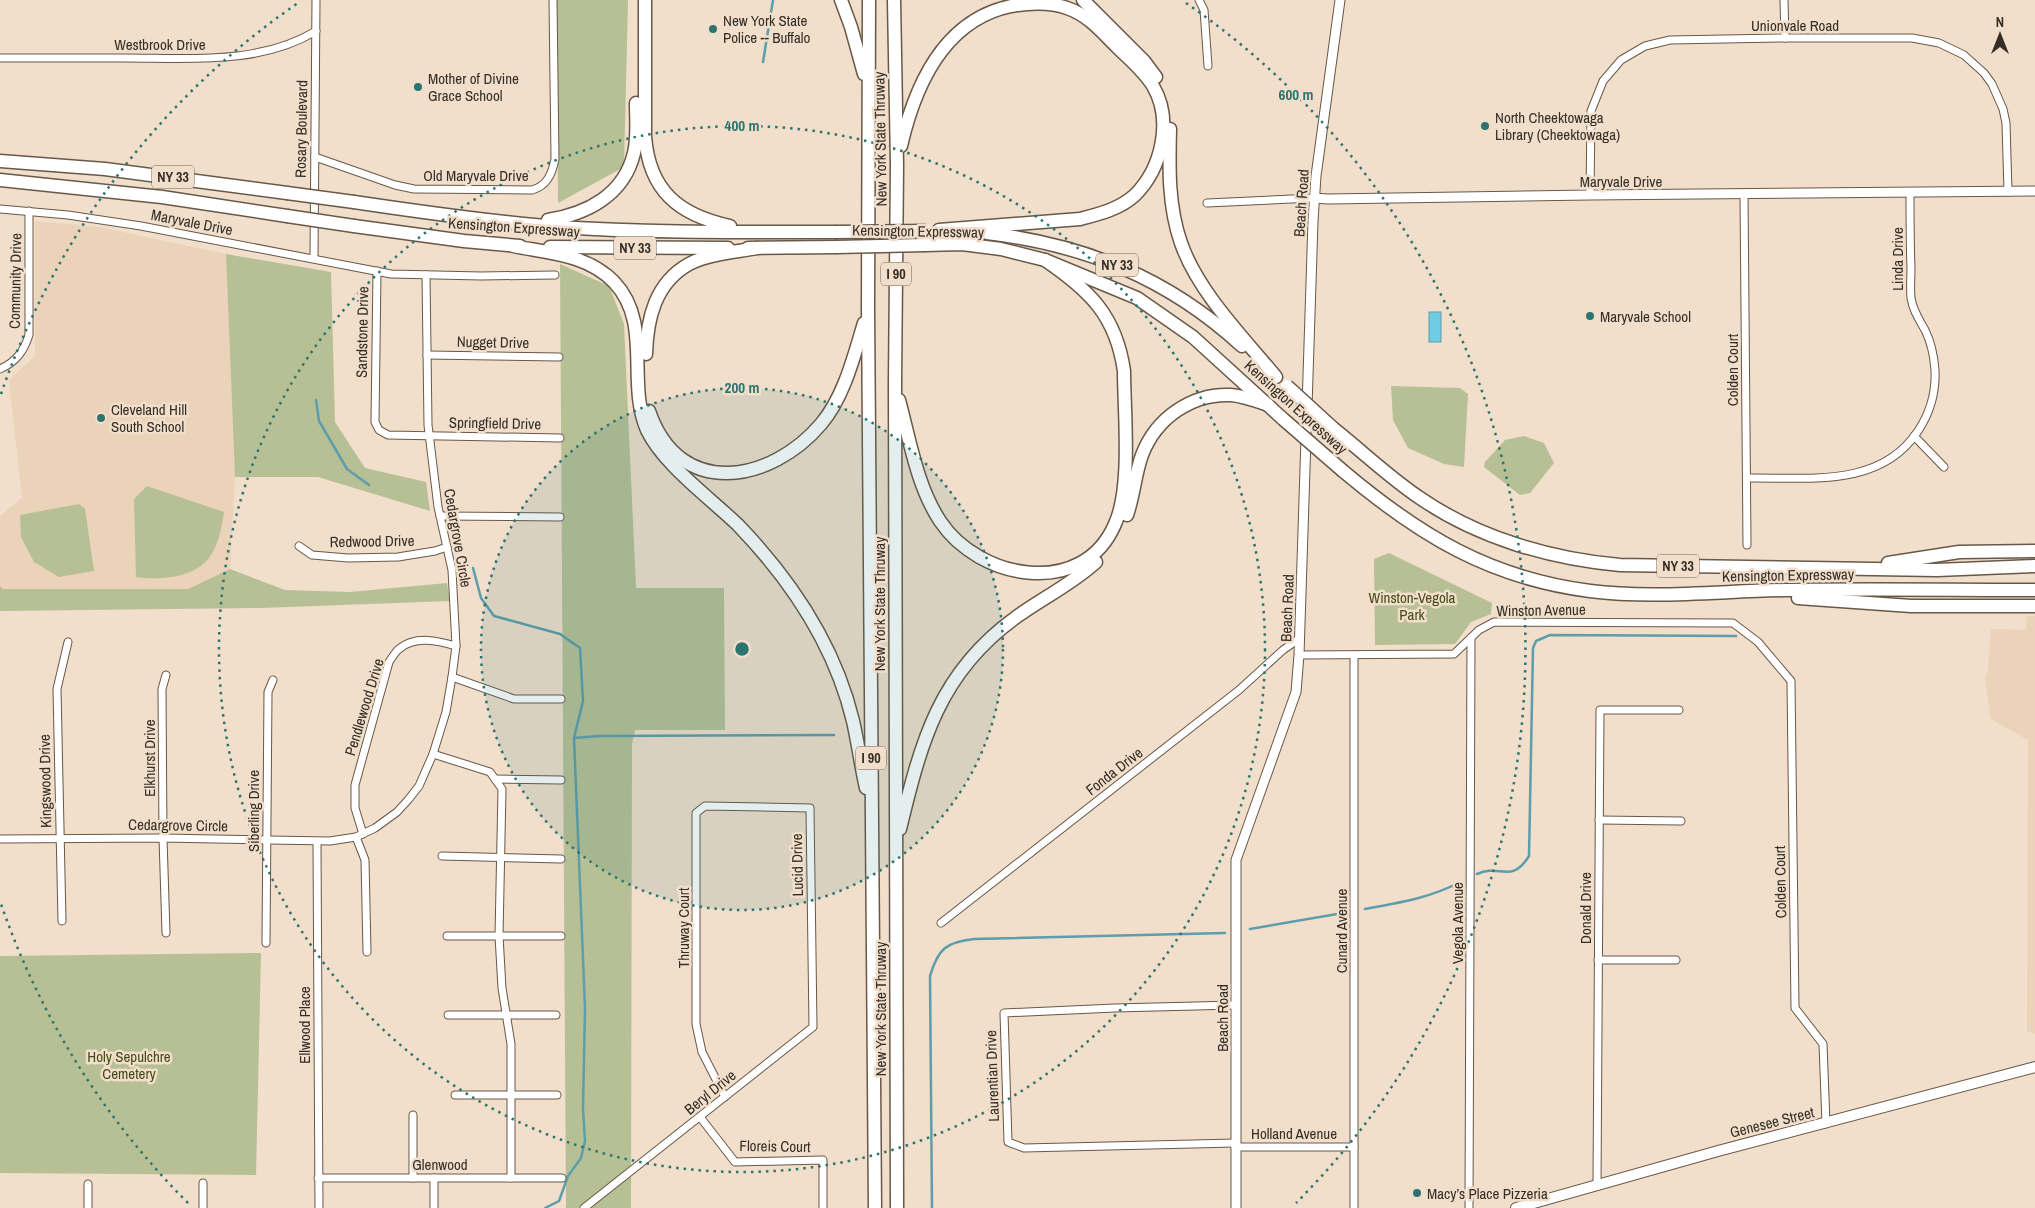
<svg xmlns="http://www.w3.org/2000/svg" width="2035" height="1208" viewBox="0 0 2035 1208" font-family="'Archivo Narrow',sans-serif">
	<style>
		.built { fill: #ead3b9 }
		.green { fill: #b7c095 }
		.water { fill: #6fcce2; stroke: #5e9daa }
		.lines { fill: none; stroke-linecap: round; stroke-linejoin: round }
		.stream { stroke: #5e9daa; stroke-width: 2.5 }
		.minor-casing { stroke: #685847; stroke-width: 9 }
		.tertiary-casing { stroke: #685847; stroke-width: 11 }
		.secondary-casing { stroke: #685847; stroke-width: 12 }
		.motorway-casing { stroke: #685847; stroke-width: 15 }
		.minor { stroke: #fff; stroke-width: 7 }
		.tertiary { stroke: #fff; stroke-width: 9 }
		.secondary { stroke: #fff; stroke-width: 10 }
		.motorway { stroke: #fff; stroke-width: 12 }
		.motorway-bridge-casing { stroke: #685847; stroke-width: 15; stroke-linecap: butt }
		.motorway-bridge { stroke: #fff; stroke-width: 12 }
		.ring { fill: none; stroke: #2b7470; stroke-width: 2.5; stroke-dasharray: 2.5 5 }
		.poi-dot { fill: #2b7470; stroke: #f1decb; stroke-width: 2 }
		.labels { text-anchor: middle; dominant-baseline: central; stroke-width: 5; stroke-linejoin: round; paint-order: stroke }
		.shield { fill: #f1decb; stroke: #6d6358; stroke-width: 1 }
		.shield-label { font-size: 14px; font-weight: bold; fill: #352e26 }
		.poi-label { font-size: 15px; fill: #352e26; stroke: #f1decb; text-anchor: start }
		.street-label { font-size: 15px; fill: #352e26; stroke: #f1decb }
		.park-label { font-size: 15px; fill: #434b17; stroke: #f1decb }
		.centre { fill: #2b7470; stroke: #f1decb; stroke-width: 2.5 }
		.ring-label { font-size: 15px; text-anchor: middle; font-weight: bold; fill: #2b7470; stroke: #f1decb; stroke-width: 5; stroke-linejoin: round; paint-order: stroke }
	</style>
	<rect width="100%" height="100%" fill="#f1decb"/>
	<g class="built">
		<polygon points="35,221 99,227 226,254 235,477 230,569 188,589 3,589 0,586 0,516 22,498 9,380 35,356"/>
		<polygon points="2027,616 2035,616 2035,1034 2027,1031 2028,740 1991,719 1985,678 1988,670 1991,629 2026,630"/>
	</g>
	<g class="green">
		<polygon points="557,0 628,0 624,167 558,203"/>
		<polygon points="226,254 331,272 335,422 365,468 426,482 430,511 318,477 235,477"/>
		<polygon points="560,264 609,286 624,324 636,588 724,588 725,730 635,730 632,744 631,1208 566,1208"/>
		<polygon points="1391,386 1460,388 1468,394 1464,467 1444,464 1408,448 1393,420"/>
		<polygon points="1524,436 1544,443 1554,463 1530,493 1520,495 1484,467 1485,462 1505,440"/>
		<path d="M147,486L224,512C222,526 218,548 208,559C191,579 159,580 136,577L134,499Z"/>
		<polygon points="79,504 85,509 94,571 59,577 34,562 21,537 20,515"/>
		<polygon points="1389,553 1492,603 1491,614 1471,622 1455,644 1375,645 1374,559"/>
		<polygon points="230,569 285,590 350,592 447,583 450,601 261,608 0,611 0,586 3,589 188,589"/>
		<polygon points="261,953 256,1175 0,1173 0,956"/>
	</g>
	<rect class="water" x="1429" y="312" width="12" height="30"/>
	<g class="lines">
		<g class="stream">
			<polyline points="763,62 773,0"/>
			<polyline points="316,400 319,421 347,469 369,485"/>
			<polyline points="473,568 481,598 494,616 560,634 580,648 583,701 574,738 585,1008 583,1109 585,1141 581,1158 568,1176 559,1201 545,1208"/>
			<polyline points="574,738 599,736 834,735"/>
			<path d="M1477,874C1500,863 1511,885 1529,856L1533,648L1536,641L1550,635L1736,636"/>
			<path d="M1365,909C1397,903 1430,898 1458,883"/>
			<polyline points="1250,929 1343,913"/>
			<path d="M932,1208L930,976C938,949 946,942 974,939L1225,933"/>
		</g>
		<g class="minor-casing">
			<g id="minor">
				<polyline points="1199,0 1204,10 1208,66"/>
				<polyline points="1784,0 1785,38"/>
				<path d="M0,58C42,58 84,58 126,58C189,58 260,65 316,31"/>
				<path d="M315,157L395,185L414,189L532,190C547,186 552,174 555,159L553,0"/>
				<polyline points="1744,194 1747,545"/>
				<polyline points="1590,195 1591,111 1603,81 1621,60 1645,46 1670,40 1785,38 1912,38 1939,43 1964,55 1984,73 1992,84 2003,109 2006,123 2008,192"/>
				<polyline points="1207,203 1314,198"/>
				<polyline points="0,209 68,215 141,226 391,274 481,276 555,275"/>
				<polyline points="314,258 316,0"/>
				<polyline points="377,271 375,422 379,430 388,435 560,438"/>
				<polyline points="427,355 559,357"/>
				<path d="M0,369C16,362 24,351 29,335V211"/>
				<polyline points="1914,436 1944,467"/>
				<path d="M1747,478C1806,477 1880,489 1918,431C1930,413 1936,392 1935,370C1934,356 1931,342 1925,330C1919,319 1913,311 1911,298C1910,289 1911,278 1911,268C1910,243 1910,217 1910,192"/>
				<polyline points="440,516 560,517"/>
				<polyline points="299,546 312,555 348,558 398,557 435,551 447,547"/>
				<polyline points="1299,655 1454,654 1479,630 1494,622 1733,623 1758,642 1791,681 1795,1008 1823,1044 1826,1124"/>
				<polyline points="1354,655 1354,1208"/>
				<polyline points="452,677 514,699 561,699"/>
				<polyline points="433,754 490,772 502,789 499,936 502,988 511,1044 511,1178"/>
				<polyline points="495,779 561,780"/>
				<polyline points="1599,820 1681,821"/>
				<path d="M363,834L355,808V785L389,662C392,658 395,652 399,649C415,635 439,641 456,646"/>
				<polyline points="356,837 365,860 367,952"/>
				<polyline points="0,839 163,838 330,841 356,837 375,828 397,812 408,800 419,786 433,754 446,712 452,677 456,646 452,570 438,507 428,425 426,275"/>
				<polyline points="317,842 319,1208"/>
				<polyline points="442,856 561,859"/>
				<polyline points="62,921 57,689 68,642"/>
				<polyline points="941,923 1239,690 1283,650 1300,638"/>
				<polyline points="166,933 163,838 162,689 166,675"/>
				<polyline points="447,936 561,936"/>
				<polyline points="266,943 268,692 273,680"/>
				<polyline points="1598,960 1676,960"/>
				<polyline points="448,1015 556,1015"/>
				<polyline points="455,1095 557,1095"/>
				<polyline points="413,1115 413,1178"/>
				<polyline points="700,1117 735,1162 823,1160 823,1208"/>
				<polyline points="1235,1143 1024,1148 1008,1142 1004,1013 1115,1008 1236,1005"/>
				<polyline points="1235,1147 1354,1147"/>
				<polyline points="318,1178 562,1178"/>
				<polyline points="434,1178 434,1208"/>
				<polyline points="1597,1185 1600,710 1679,710"/>
				<polyline points="88,1208 88,1184"/>
				<polyline points="203,1208 203,1183"/>
				<polyline points="584,1208 813,1027 810,808 705,806 696,813 696,1024 702,1052 725,1097"/>
				<polyline points="1469,1208 1471,638"/>
			</g>
		</g>
		<g class="tertiary-casing">
			<g id="tertiary">
				<polyline points="1314,198 1328,199 1590,195 2035,191"/>
				<polyline points="1236,1208 1236,860 1296,692 1299,655 1313,221 1316,176 1340,0"/>
			</g>
		</g>
		<g class="secondary-casing">
			<polyline id="secondary" points="1516,1208 1718,1151 2035,1067"/>
		</g>
		<g class="motorway-casing">
			<g id="motorway">
				<path d="M645,0V136C649,191 679,215 730,226"/>
				<polyline points="841,0 851,27 864,74"/>
				<polyline points="869,0 868,308 875,1208"/>
				<polyline points="894,0 897,165 895,383 897,1208"/>
				<polyline points="1083,0 1144,61 1156,77"/>
				<path d="M1170,129C1169,167 1168,206 1181,243C1198,292 1243,337 1276,377"/>
				<path d="M901,146C915,85 944,20 1011,6C1029,3 1050,2 1067,8C1088,15 1102,32 1117,47C1129,59 1144,71 1153,86C1173,120 1162,168 1135,195C1120,209 1099,214 1080,219L939,230"/>
				<polyline points="0,161 105,169 287,193"/>
				<polyline points="0,180 162,197 287,216"/>
				<path d="M354,202C421,212 490,222 558,227C650,233 743,232 835,232"/>
				<path d="M548,220C587,214 624,195 634,153C638,137 636,119 636,103"/>
				<polyline points="354,226 464,241 520,246"/>
				<path d="M987,233C1086,245 1168,278 1242,346"/>
				<polyline points="925,245 962,244 1001,249 1045,260 1137,298 1193,337 1283,419"/>
				<path d="M513,246C548,253 587,254 614,282C653,323 626,382 647,430C663,464 710,498 738,525C791,580 835,646 853,721C858,743 861,766 866,788"/>
				<polyline points="550,247 728,248"/>
				<polyline points="748,248 836,247"/>
				<path d="M646,354C647,319 655,283 689,264C707,254 736,252 757,248"/>
				<path d="M899,400C910,441 917,486 940,521C979,580 1083,599 1115,524C1132,487 1124,412 1124,371C1116,315 1089,290 1045,260"/>
				<path d="M649,411C679,500 771,483 821,424C844,397 854,356 864,323"/>
				<path d="M1334,429C1363,452 1390,478 1420,498C1478,538 1551,559 1620,565L1937,570L2035,566"/>
				<path d="M1343,471C1419,535 1489,578 1590,591C1652,599 1722,591 1786,590C1869,589 1952,590 2035,590"/>
				<path d="M1127,515C1134,495 1135,474 1142,455C1156,418 1192,393 1231,395C1244,396 1257,401 1268,405"/>
				<polyline points="1888,563 1959,552 2035,551"/>
				<polyline points="1798,598 1911,606 2035,606"/>
				<path d="M900,829C921,742 939,673 1015,618C1041,599 1072,584 1096,562"/>
			</g>
		</g>
		<use href="#minor" class="minor"/>
		<use href="#tertiary" class="tertiary"/>
		<use href="#secondary" class="secondary"/>
		<use href="#motorway" class="motorway"/>
		<g class="motorway-bridge-casing">
			<g id="motorway-bridge">
				<polyline points="287,193 354,202"/>
				<polyline points="287,216 354,226"/>
				<polyline points="835,232 926,231"/>
				<polyline points="836,247 925,245"/>
				<polyline points="1287,386 1334,429"/>
				<polyline points="1283,419 1343,471"/>
			</g>
		</g>
		<use href="#motorway-bridge" class="motorway-bridge"/>
	</g>
	<circle cx="742" cy="649" r="261" fill="#2b7470" fill-opacity=".12"/>
	<g class="ring">
		<circle cx="742" cy="649" r="261"/>
		<circle cx="742" cy="649" r="523"/>
		<path d="M188 1203A784 784 0 0 1 1 904M1 394A784 784 0 0 1 298 3M1186 3A784 784 0 0 1 1296 1203"/>
	</g>
	<g class="poi-dot">
		<circle cx="713" cy="29" r="5"/>
		<circle cx="418" cy="87" r="5"/>
		<circle cx="1485" cy="126" r="5"/>
		<circle cx="1590" cy="316" r="5"/>
		<circle cx="101" cy="418" r="5"/>
		<circle cx="1417" cy="1193" r="5"/>
	</g>
	<g class="labels">
		<g class="shield">
			<rect x="152" y="165.5" width="42" height="23" rx="4"/>
			<rect x="614" y="236.5" width="42" height="23" rx="4"/>
			<rect x="1096" y="253.5" width="42" height="23" rx="4"/>
			<rect x="881" y="262.5" width="30" height="23" rx="4"/>
			<rect x="1657" y="554.5" width="42" height="23" rx="4"/>
			<rect x="856" y="746.5" width="30" height="23" rx="4"/>
		</g>
		<g class="shield-label">
			<text x="173" y="177">NY 33</text>
			<text x="635" y="248">NY 33</text>
			<text x="1117" y="265">NY 33</text>
			<text x="896" y="274">I 90</text>
			<text x="1678" y="566">NY 33</text>
			<text x="871" y="758">I 90</text>
		</g>
		<g class="poi-label">
			<text x="723" y="20">New York State<tspan x="723" dy="17">Police -- Buffalo</tspan></text>
			<text x="428" y="78">Mother of Divine<tspan x="428" dy="17">Grace School</tspan></text>
			<text x="1495" y="117">North Cheektowaga<tspan x="1495" dy="17">Library (Cheektowaga)</tspan></text>
			<text x="1600" y="316">Maryvale School</text>
			<text x="111" y="409">Cleveland Hill<tspan x="111" dy="17">South School</tspan></text>
			<text x="1427" y="1193">Macy’s Place Pizzeria</text>
		</g>
		<g class="street-label">
			<text x="1795" y="25">Unionvale Road</text>
			<text x="160" y="44">Westbrook Drive</text>
			<text transform="translate(301 129) rotate(-89)">Rosary Boulevard</text>
			<text transform="translate(880 139) rotate(-91)">New York State Thruway</text>
			<text x="476" y="175">Old Maryvale Drive</text>
			<text x="1621" y="181">Maryvale Drive</text>
			<text transform="translate(1301 203) rotate(-86)">Beach Road</text>
			<text transform="translate(192 222) rotate(11)">Maryvale Drive</text>
			<text transform="translate(514 227) rotate(4)">Kensington Expressway</text>
			<text transform="translate(918 231) rotate(1)">Kensington Expressway</text>
			<text transform="translate(1897 259) rotate(-90)">Linda Drive</text>
			<text transform="translate(15 281) rotate(-89)">Community Drive</text>
			<text transform="translate(362 332) rotate(-89)">Sandstone Drive</text>
			<text transform="translate(493 342) rotate(1)">Nugget Drive</text>
			<text transform="translate(1732 370) rotate(-90)">Colden Court</text>
			<text transform="translate(1296 407) rotate(42)">Kensington Expressway</text>
			<text transform="translate(495 423) rotate(1)">Springfield Drive</text>
			<text transform="translate(458 538) rotate(80)">Cedargrove Circle</text>
			<text transform="translate(372 541) rotate(-1)">Redwood Drive</text>
			<text transform="translate(1788 575) rotate(-1)">Kensington Expressway</text>
			<text transform="translate(879 604) rotate(-90)">New York State Thruway</text>
			<text transform="translate(1287 608) rotate(-88)">Beach Road</text>
			<text transform="translate(1541 610) rotate(-1)">Winston Avenue</text>
			<text transform="translate(364 707) rotate(-73)">Pendlewood Drive</text>
			<text transform="translate(149 758) rotate(-90)">Elkhurst Drive</text>
			<text transform="translate(1114 771) rotate(-38)">Fonda Drive</text>
			<text transform="translate(45 781) rotate(-91)">Kingswood Drive</text>
			<text transform="translate(253 811) rotate(-90)">Siberling Drive</text>
			<text transform="translate(178 825) rotate(1)">Cedargrove Circle</text>
			<text transform="translate(797 865) rotate(-91)">Lucid Drive</text>
			<text transform="translate(1780 882) rotate(-91)">Colden Court</text>
			<text transform="translate(1585 908) rotate(-90)">Donald Drive</text>
			<text transform="translate(1457 923) rotate(-90)">Vegola Avenue</text>
			<text transform="translate(683 928) rotate(-90)">Thruway Court</text>
			<text transform="translate(1341 931) rotate(-90)">Cunard Avenue</text>
			<text transform="translate(880 1009) rotate(-90)">New York State Thruway</text>
			<text transform="translate(1222 1018) rotate(-90)">Beach Road</text>
			<text transform="translate(304 1025) rotate(-90)">Ellwood Place</text>
			<text transform="translate(992 1076) rotate(-92)">Laurentian Drive</text>
			<text transform="translate(710 1092) rotate(-39)">Beryl Drive</text>
			<text transform="translate(1772 1122) rotate(-14)">Genesee Street</text>
			<text x="1294" y="1133">Holland Avenue</text>
			<text transform="translate(775 1146) rotate(1)">Floreis Court</text>
			<text x="440" y="1164">Glenwood</text>
		</g>
		<g class="park-label">
			<text x="1412" y="597">Winston-Vegola<tspan x="1412" dy="17">Park</tspan></text>
			<text x="129" y="1056">Holy Sepulchre<tspan x="129" dy="17">Cemetery</tspan></text>
		</g>
	</g>
	<circle cx="742" cy="649" r="8" class="centre"/>
	<g class="ring-label">
		<text x="1296" y="100">600 m</text>
		<text x="742" y="131">400 m</text>
		<text x="742" y="393">200 m</text>
	</g>
	<g transform="translate(2000 35)" stroke="#f1decb" stroke-width="4" paint-order="stroke">
	<path d="M0-4L9 19L0 12L-9 19Z" fill="#352e26"/>
	<text y="-8" font-size="14" font-weight="bold" text-anchor="middle" fill="#352e26">N</text>
	</g>
</svg>
